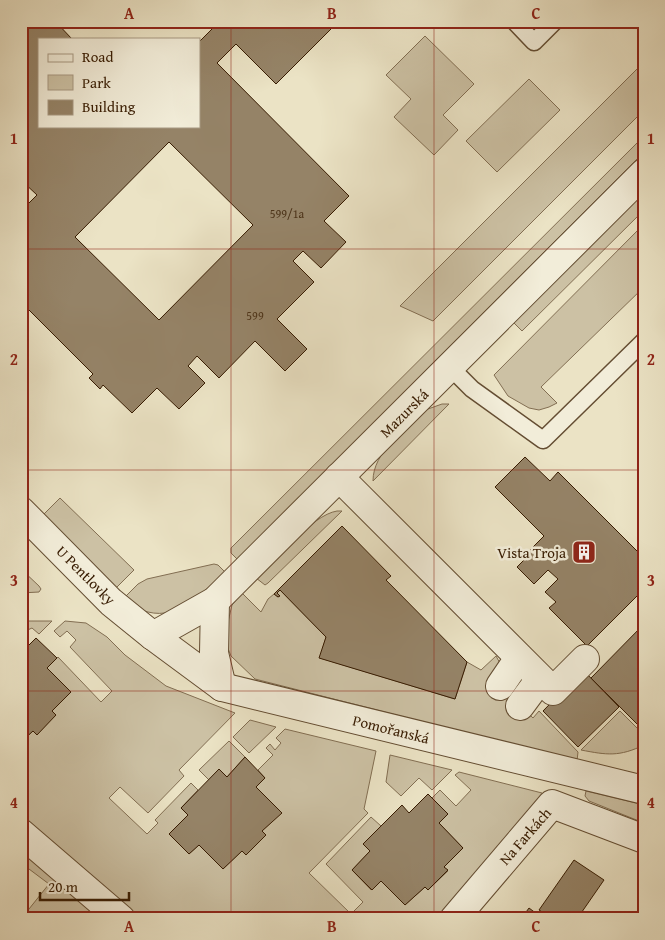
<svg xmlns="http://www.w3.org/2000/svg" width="665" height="940" viewBox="0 0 665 940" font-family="'Gentium Book Plus',serif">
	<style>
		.green { fill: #ccc1a4; stroke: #826e52 }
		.building { fill: #958367; stroke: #371b01; fill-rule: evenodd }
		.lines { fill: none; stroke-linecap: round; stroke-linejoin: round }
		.lane-casing { stroke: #644d32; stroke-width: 19 }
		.street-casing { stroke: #644d32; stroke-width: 30 }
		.lane { stroke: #f2edd9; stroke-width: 16 }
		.street { stroke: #f2edd9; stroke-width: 28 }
		.grid { fill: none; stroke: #8f2418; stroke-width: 1; stroke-opacity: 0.55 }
		.labels { text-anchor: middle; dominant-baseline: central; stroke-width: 5; stroke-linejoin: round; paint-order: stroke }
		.number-label { font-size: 12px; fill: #4e351a }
		.street-label { font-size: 15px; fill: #371b01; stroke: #f2edd9 }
		.poi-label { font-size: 15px; fill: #371b01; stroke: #f2edd9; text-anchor: end }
		.neatline { fill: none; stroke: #8f2418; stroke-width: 2 }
		.grid-label { font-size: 16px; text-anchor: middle; font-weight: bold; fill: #8f2418 }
	</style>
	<rect width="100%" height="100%" fill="#ebe3c5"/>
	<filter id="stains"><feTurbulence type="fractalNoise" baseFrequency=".004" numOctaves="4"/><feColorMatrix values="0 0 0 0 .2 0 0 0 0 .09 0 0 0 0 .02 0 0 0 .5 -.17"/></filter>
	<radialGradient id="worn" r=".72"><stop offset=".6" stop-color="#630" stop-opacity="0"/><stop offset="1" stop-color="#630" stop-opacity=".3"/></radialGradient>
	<g class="green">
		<polygon points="425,36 474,84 443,115 458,130 434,155 394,117 411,99 386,75"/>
		<polygon points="644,62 644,110 433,321 400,306"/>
		<polygon points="529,79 560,110 497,172 466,141"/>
		<polygon points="644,136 644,152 237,559 231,553 231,548"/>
		<polygon points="642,192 644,194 644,210 522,331 513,322"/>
		<polygon points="644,224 644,287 541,387 557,403 549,407 539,410 529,408 508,396 494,375"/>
		<path d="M442,404H449L373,481C373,452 404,431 422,413L428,409Z"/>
		<polygon points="60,498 134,570 115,589 42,516"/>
		<path d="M337,511H342L268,583L265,585L256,578C275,560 312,515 337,511Z"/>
		<path d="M214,564L218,565L225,572C205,592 179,620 148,612C139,610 131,604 124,598L138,584L147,579Z"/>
		<polygon points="21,569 39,586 41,589 39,592 21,593"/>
		<polygon points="280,590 326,637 320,658 455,699 467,662 481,670 496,656 501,665 500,686 533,718 539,711 578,752 577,761 255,679 231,656 227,646 227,626 232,605 242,593 261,612 268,599 274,594 278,597 279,596 277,593"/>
		<polygon points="21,621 52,621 39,634 32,628 21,633"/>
		<polygon points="65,621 86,623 107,637 125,655 166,686 235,713 179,770 184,776 148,813 120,787 109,798 147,834 158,823 155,820 191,783 198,790 181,808 188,815 169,834 189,854 199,845 223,869 242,851 246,854 266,835 262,831 281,813 256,787 265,778 258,770 273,755 266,748 270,744 275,750 281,743 276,738 285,729 376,751 364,809 368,813 309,873 351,914 363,902 326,864 371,817 381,826 363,844 370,851 352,870 371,890 381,881 405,905 425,887 428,890 448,871 444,867 463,848 439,823 448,814 432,798 440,790 456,806 471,790 455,775 459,772 542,793 545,799 440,919 21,919 49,884 21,863 21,742 33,731 37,734 56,715 52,711 71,692 47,668 58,657 101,702 112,691 70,647 76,640 67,631 60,637 54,631"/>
		<path d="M620,711L639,730L644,725V745C619,757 607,755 581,750Z"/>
		<polygon points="250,720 276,727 249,753 233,737"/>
		<polygon points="229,741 245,757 227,777 209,780 199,770"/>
		<polygon points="390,755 452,770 432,790 419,778 401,796 386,782"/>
		<polygon points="586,791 644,805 644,823 589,801 585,796"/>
	</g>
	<g class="building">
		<path d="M21,21H55L72,39H39V126H199V42L216,25L213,21H339L276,84L236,44L217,63L349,196L324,221L346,242L321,268L303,251L293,261L314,282L277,319L307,349L285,371L255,341L219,378L197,356L188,366L205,383L179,409L157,388L132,413L103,385L100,389L89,378L93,374L21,302V199L27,205L37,195L21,180ZM169,142L253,225L159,320L75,237Z"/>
		<polygon points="525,457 550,481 558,472 644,558 644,589 587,646 549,608 556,602 545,592 558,579 548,570 534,584 517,567 531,553 529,551 544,536 495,487"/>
		<polygon points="342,526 391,576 386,580 467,662 455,699 319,658 326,637 280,590 277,593 280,596 278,597 274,594"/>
		<polygon points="644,624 644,721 639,726 591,678"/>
		<polygon points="36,638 57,658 47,668 71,692 52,711 56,715 37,735 33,731 21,742 21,653"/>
		<polygon points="583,670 619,707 578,747 543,711"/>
		<polygon points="245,757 265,778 256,787 282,813 262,831 266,835 246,855 242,851 223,869 199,845 189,854 169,834 188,815 181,808 219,769 227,777"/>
		<polygon points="428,794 448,814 439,823 463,848 444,867 448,870 428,890 425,887 405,905 381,881 372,890 352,870 370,851 363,844 402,805 409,813"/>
		<polygon points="574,860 604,880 577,919 544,919 541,917 544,913 539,910"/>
		<polygon points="529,908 541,917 544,919 521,919"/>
	</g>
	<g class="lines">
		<g class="lane-casing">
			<g id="lane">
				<polyline points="514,21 534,42 555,21"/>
				<polyline points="450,367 472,389 543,440 644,341"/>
			</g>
		</g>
		<g class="street-casing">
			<g id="street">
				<polyline points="339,477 553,691 585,659"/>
				<polyline points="21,511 111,602 153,636 222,687 644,790"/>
				<polyline points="215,601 214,653 222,687"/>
				<polyline points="153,636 215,601 644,173"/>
				<polyline points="500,686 519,658"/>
				<polyline points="520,706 540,679"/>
				<polyline points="21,833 121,919"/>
				<polyline points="454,919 552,804 644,839"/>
			</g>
		</g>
		<use href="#lane" class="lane"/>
		<use href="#street" class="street"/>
	</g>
	<path class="grid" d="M231,21V919M434,21V919M21,249H644M21,470H644M21,691H644"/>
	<defs>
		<g id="building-square" transform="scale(1.25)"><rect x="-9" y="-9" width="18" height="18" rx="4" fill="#8f2418" stroke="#f2edd9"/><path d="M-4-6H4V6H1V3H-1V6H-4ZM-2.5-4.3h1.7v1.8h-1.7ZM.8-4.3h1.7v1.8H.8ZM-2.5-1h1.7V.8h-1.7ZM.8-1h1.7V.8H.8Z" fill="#fff"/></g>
	</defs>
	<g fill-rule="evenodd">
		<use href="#building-square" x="584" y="552"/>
	</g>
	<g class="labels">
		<g class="number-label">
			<text x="287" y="213">599/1a</text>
			<text x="255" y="315">599</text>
		</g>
		<g class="street-label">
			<text transform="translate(404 413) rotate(-45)">Mazurská</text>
			<text transform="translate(86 575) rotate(45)">U Pentlovky</text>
			<text transform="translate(391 729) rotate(14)">Pomořanská</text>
			<text transform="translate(525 836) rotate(-49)">Na Farkách</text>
		</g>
		<g class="poi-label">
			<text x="566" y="552">Vista Troja</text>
		</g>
	</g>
	<rect width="665" height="940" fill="none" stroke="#ebe3c5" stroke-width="55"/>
	<rect x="38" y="38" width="162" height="90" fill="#f2edd9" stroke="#a79983"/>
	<rect x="48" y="54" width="25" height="8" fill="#f2edd9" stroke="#a79983"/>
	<text x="82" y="62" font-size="15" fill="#371b01">Road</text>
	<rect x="48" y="75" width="25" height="15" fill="#ccc1a4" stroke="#a79983"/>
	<text x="82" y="88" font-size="15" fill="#371b01">Park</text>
	<rect x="48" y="100" width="25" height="15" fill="#958367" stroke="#a79983"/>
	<text x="82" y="112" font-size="15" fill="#371b01">Building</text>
	<path d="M40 892v8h89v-8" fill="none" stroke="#371b01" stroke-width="2.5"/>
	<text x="48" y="892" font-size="15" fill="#371b01" stroke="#f2edd9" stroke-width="4" paint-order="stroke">20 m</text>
	<rect x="28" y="28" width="610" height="884" class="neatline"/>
	<g class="grid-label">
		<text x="129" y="19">A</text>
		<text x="332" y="19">B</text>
		<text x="536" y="19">C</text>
		<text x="14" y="144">1</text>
		<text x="651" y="144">1</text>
		<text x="14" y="365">2</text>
		<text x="651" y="365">2</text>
		<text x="14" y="586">3</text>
		<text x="651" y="586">3</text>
		<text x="14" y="808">4</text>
		<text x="651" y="808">4</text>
		<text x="129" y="932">A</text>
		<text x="332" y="932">B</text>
		<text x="536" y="932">C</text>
	</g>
	<rect width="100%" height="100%" filter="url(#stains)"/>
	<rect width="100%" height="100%" fill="url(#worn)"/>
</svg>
